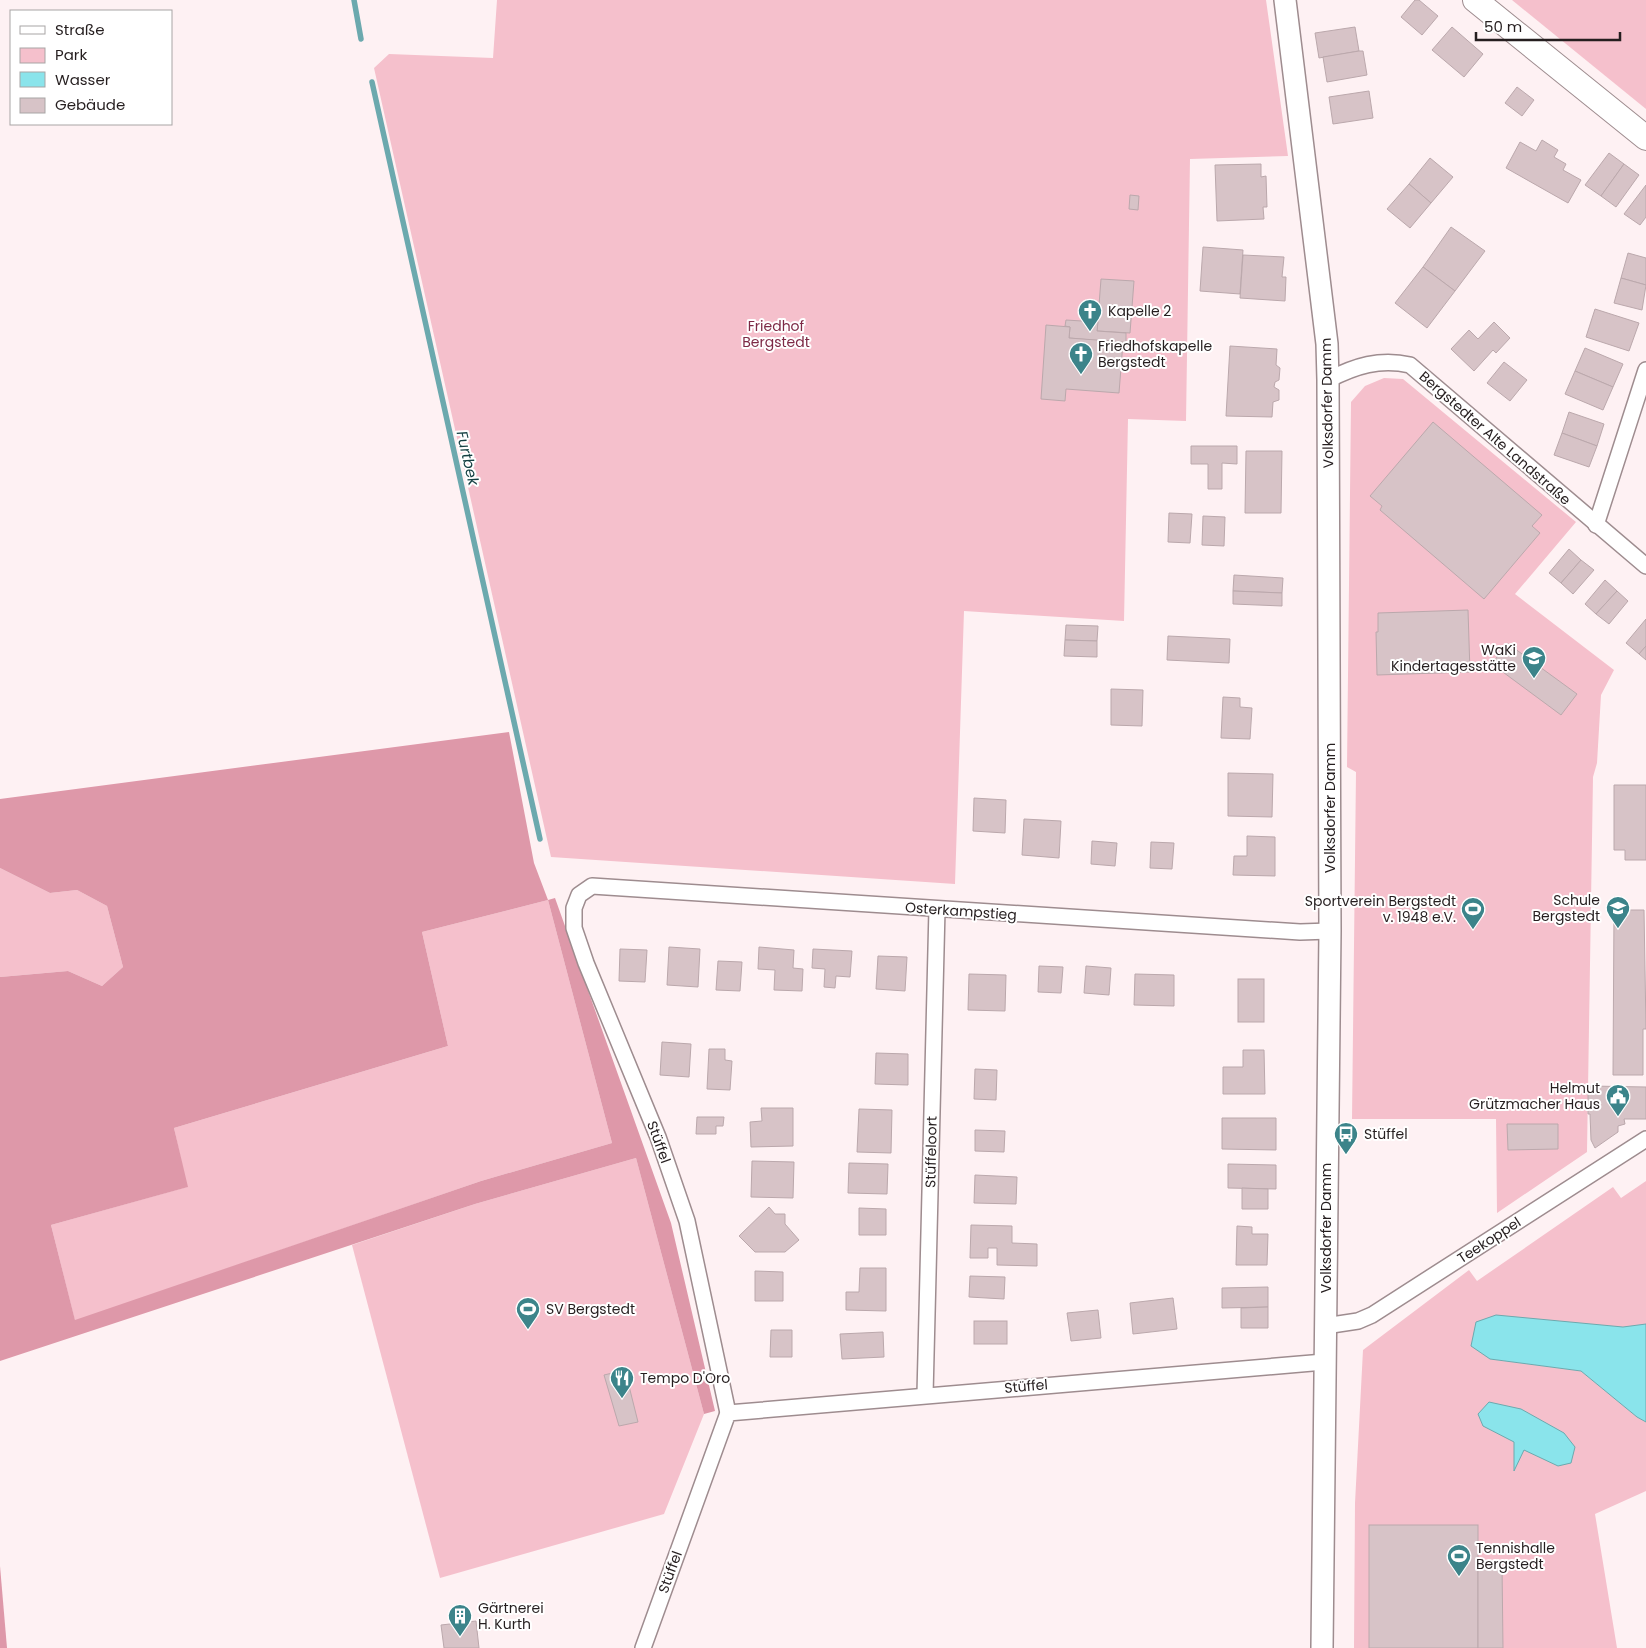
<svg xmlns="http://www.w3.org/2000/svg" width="1646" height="1648" viewBox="0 0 1646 1648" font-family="Poppins,sans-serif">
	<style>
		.green { fill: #f5c0cc }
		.forest { fill: #de98a9; fill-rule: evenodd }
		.water { fill: #8ae4eb; stroke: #6ca9ae }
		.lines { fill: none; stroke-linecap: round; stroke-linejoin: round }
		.stream { stroke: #6ca9ae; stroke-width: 5.5 }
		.building { fill: #d7c3c7; stroke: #bba8ac }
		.minor-casing { stroke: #9e8c8f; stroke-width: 18 }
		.secondary-casing { stroke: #9e8c8f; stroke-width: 24 }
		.primary-casing { stroke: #9e8c8f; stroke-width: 26 }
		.minor { stroke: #fff; stroke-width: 15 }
		.secondary { stroke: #fff; stroke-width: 21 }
		.primary { stroke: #fff; stroke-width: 24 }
		.labels { text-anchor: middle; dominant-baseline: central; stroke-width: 4; stroke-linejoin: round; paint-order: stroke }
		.poi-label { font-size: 14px; fill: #251e1f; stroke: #fff; text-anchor: start }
		.park-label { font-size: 14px; fill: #7d2945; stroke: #fff }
		.street-label { font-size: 14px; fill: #251e1f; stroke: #fff }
		.water-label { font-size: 15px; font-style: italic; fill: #133e41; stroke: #fff }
	</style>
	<rect width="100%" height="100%" fill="#fef1f3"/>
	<g class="green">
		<polygon points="497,0 1266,0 1288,156 1190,159 1186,421 1128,419 1124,621 964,611 955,884 551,857 374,68 389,54 493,58"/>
		<polygon points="1512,0 1646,0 1646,109"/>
		<polygon points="1384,378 1403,379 1576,522 1515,594 1614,670 1601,695 1597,763 1593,777 1587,1152 1497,1213 1496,1119 1352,1119 1356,772 1347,767 1351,402 1365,386"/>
		<polygon points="0,868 50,893 77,890 107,906 123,967 102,986 68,971 0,977"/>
		<polygon points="548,900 612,1143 481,1181 75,1321 51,1225 187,1187 174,1128 448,1046 422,932"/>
		<polygon points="636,1158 704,1414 664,1514 440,1578 352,1245 475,1204"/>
		<polygon points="1646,1181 1646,1324 1490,1359 1581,1371 1637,1417 1646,1422 1646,1491 1595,1514 1617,1648 1354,1648 1355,1503 1363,1350 1469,1270 1477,1281 1613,1187 1621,1198"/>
	</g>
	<g class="forest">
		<path d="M509,732L534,863L548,900L555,898L671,1223L715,1411L704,1414L636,1158L475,1204L0,1361V977L68,971L102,986L123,967L107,906L77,890L50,893L0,868V799ZM548,900L612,1143L481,1181L75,1320L51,1225L188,1187L174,1128L448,1046L422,932Z"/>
		<polygon points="0,1566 7,1648 0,1648"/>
	</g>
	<g class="water">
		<polygon points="1496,1315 1623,1327 1646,1324 1646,1422 1637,1417 1581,1371 1490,1359 1471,1346 1476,1322"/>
		<polygon points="1489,1402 1521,1409 1564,1433 1575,1447 1571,1463 1558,1466 1524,1450 1514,1471 1514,1442 1483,1426 1478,1414"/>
	</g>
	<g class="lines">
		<g class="stream">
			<polyline points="354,0 361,39"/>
			<polyline points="372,82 540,839"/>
		</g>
	</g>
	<g class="building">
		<polygon points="1415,0 1419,0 1438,16 1422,35 1401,17"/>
		<polygon points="1355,27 1359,51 1319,58 1315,33"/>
		<polygon points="1452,27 1483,54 1464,77 1432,50"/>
		<polygon points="1359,51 1363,51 1367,75 1327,82 1323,57"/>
		<polygon points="1517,87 1534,100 1522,116 1505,103"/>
		<polygon points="1369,91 1373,118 1333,124 1329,97"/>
		<polygon points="1542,140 1558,150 1554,157 1566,164 1563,170 1581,180 1568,203 1506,168 1520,142 1536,151"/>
		<polygon points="1609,153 1624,164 1601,196 1585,185"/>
		<polygon points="1430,158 1453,177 1431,203 1409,184"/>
		<polygon points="1261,164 1261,177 1266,176 1267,207 1263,207 1264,219 1217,221 1215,165"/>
		<polygon points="1624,164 1639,175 1616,207 1601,196"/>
		<polygon points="1409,184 1431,203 1410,228 1387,209"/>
		<polygon points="1646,185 1646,217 1640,225 1624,214"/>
		<polygon points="1130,195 1139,196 1138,210 1129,209"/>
		<polygon points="1451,227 1485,251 1455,291 1423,267"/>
		<polygon points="1203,247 1243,250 1240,294 1200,291"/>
		<polygon points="1628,253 1646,258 1646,285 1621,278"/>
		<polygon points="1243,255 1284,257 1282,277 1286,277 1285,301 1240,298"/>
		<polygon points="1423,267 1455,291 1427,328 1395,303"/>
		<polygon points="1621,278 1646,285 1642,310 1614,303"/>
		<polygon points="1101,279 1134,281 1130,333 1097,331"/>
		<polygon points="1595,309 1639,323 1629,351 1586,337"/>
		<polygon points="1066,320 1098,322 1097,331 1126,333 1126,343 1069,338 1070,327 1065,326"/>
		<polygon points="1494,322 1510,338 1496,353 1493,350 1474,371 1451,349 1469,330 1478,339"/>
		<polygon points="1046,325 1070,327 1069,338 1123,342 1119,393 1066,389 1065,401 1041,399"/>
		<polygon points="1230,346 1277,349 1276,365 1280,368 1279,380 1275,382 1274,387 1279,390 1279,400 1273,402 1272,417 1226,416"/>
		<polygon points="1585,348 1623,364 1613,387 1575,371"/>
		<polygon points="1504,362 1527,380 1510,401 1487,383"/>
		<polygon points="1575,371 1613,387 1603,410 1565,394"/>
		<polygon points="1569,412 1604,424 1597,446 1562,433"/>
		<polygon points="1433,422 1542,515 1532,526 1540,533 1484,599 1380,510 1382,506 1370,496"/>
		<polygon points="1562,433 1597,446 1589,467 1554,455"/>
		<polygon points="1191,446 1237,446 1237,464 1222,463 1222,489 1208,489 1208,464 1191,464"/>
		<polygon points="1246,451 1282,451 1281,513 1245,513"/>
		<polygon points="1169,513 1192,514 1190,543 1168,542"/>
		<polygon points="1203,516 1225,517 1224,546 1202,545"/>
		<polygon points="1569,549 1581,560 1561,583 1549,573"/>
		<polygon points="1581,560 1594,570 1573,594 1561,583"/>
		<polygon points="1234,575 1283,578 1282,593 1233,591"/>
		<polygon points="1605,580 1617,591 1596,614 1585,604"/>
		<polygon points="1233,591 1282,593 1282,606 1233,604"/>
		<polygon points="1617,591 1628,601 1609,624 1596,614"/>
		<polygon points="1468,610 1470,672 1377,675 1376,632 1378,632 1378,613"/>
		<polygon points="1646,619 1646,646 1639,654 1626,643"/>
		<polygon points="1066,625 1098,626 1097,641 1065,640"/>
		<polygon points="1168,636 1230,639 1229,663 1167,660"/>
		<polygon points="1065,640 1097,641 1097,657 1064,656"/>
		<polygon points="1507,643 1577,694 1561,715 1492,664"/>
		<polygon points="1646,646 1646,660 1639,654"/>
		<polygon points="1111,689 1143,690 1142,726 1111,725"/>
		<polygon points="1223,697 1240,698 1240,707 1252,708 1250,739 1221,738"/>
		<polygon points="1228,773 1273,774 1272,817 1228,816"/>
		<polygon points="1614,785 1646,785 1646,860 1625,860 1625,850 1614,850"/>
		<polygon points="974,798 1006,800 1005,833 973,831"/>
		<polygon points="1024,819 1061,821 1059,858 1022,855"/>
		<polygon points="1247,836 1275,837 1275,876 1233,875 1234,856 1247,856"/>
		<polygon points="1092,841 1117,843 1115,866 1091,864"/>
		<polygon points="1151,842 1174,843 1172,869 1150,868"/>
		<polygon points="1614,910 1644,910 1646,1029 1643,1029 1643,1075 1613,1075"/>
		<polygon points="669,947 700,949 698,987 667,985"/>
		<polygon points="759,947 794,950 793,968 803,969 802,991 774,990 775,970 758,969"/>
		<polygon points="620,949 647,950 645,982 619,981"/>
		<polygon points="813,949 852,951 850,977 836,976 835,988 824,987 825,969 812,968"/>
		<polygon points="878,956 907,957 905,991 876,989"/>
		<polygon points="718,961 742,962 740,991 716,990"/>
		<polygon points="1039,966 1063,967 1061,993 1038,992"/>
		<polygon points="1086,966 1111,968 1109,995 1084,993"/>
		<polygon points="969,974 1006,975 1005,1011 968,1010"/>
		<polygon points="1135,974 1174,975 1174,1006 1134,1005"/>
		<rect x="1238" y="979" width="26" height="43"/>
		<polygon points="662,1042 691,1044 689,1077 660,1075"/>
		<polygon points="709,1049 725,1049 725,1060 732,1061 730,1090 707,1089"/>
		<polygon points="1243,1050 1264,1050 1265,1094 1223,1094 1223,1067 1243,1067"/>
		<polygon points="876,1053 908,1054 908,1085 875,1084"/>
		<polygon points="975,1069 997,1070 996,1100 974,1099"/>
		<polygon points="1590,1086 1646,1087 1646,1119 1624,1119 1625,1124 1618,1126 1618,1132 1595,1148 1591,1140 1590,1114 1588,1114 1588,1089 1591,1089"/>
		<polygon points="761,1108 793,1108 793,1146 751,1147 750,1122 762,1121"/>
		<polygon points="859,1109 892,1110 891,1153 857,1152"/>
		<polygon points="697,1117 724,1117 723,1126 716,1126 716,1134 696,1134"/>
		<polygon points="1222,1118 1276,1118 1276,1150 1222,1149"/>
		<polygon points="1507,1124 1558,1124 1558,1149 1508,1150"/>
		<polygon points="975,1130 1005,1131 1004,1152 975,1151"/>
		<polygon points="752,1161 794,1162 793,1198 751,1197"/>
		<polygon points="849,1163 888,1164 887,1194 848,1193"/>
		<polygon points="1228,1164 1276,1165 1276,1189 1228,1188"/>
		<polygon points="975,1175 1017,1177 1016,1204 974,1203"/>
		<polygon points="1242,1188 1268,1189 1268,1209 1242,1209"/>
		<polygon points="769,1207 775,1214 785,1214 785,1224 799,1240 785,1252 755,1252 739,1236"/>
		<polygon points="859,1208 886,1209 886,1235 859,1235"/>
		<polygon points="971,1225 1012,1226 1012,1243 1037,1244 1037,1266 997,1265 997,1248 988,1248 988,1258 970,1258"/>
		<polygon points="1237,1226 1252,1227 1252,1234 1268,1234 1267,1265 1236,1265"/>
		<polygon points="860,1268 886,1268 886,1311 846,1310 846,1292 859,1292"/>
		<polygon points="755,1271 783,1272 783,1301 755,1301"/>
		<polygon points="970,1276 1005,1277 1004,1299 969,1297"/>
		<polygon points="1268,1287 1268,1307 1222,1308 1222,1288"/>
		<polygon points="1173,1298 1177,1329 1133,1334 1130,1303"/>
		<polygon points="1268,1307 1268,1328 1241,1328 1241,1308"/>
		<polygon points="1098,1310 1101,1338 1071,1341 1067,1313"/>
		<rect x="974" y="1321" width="33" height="23"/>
		<polygon points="771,1330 792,1330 792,1357 770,1357"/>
		<polygon points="883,1332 884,1357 842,1359 840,1334"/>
		<polygon points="625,1370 638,1422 619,1426 604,1375"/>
		<rect x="1369" y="1525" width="109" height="123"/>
		<polygon points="1478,1565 1502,1565 1503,1648 1478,1648"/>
		<polygon points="476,1621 479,1648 444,1648 441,1625"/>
	</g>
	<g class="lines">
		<g class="minor-casing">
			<g id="minor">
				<path d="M1328,380C1355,366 1380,358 1410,365L1646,566"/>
				<polyline points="1596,525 1646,370"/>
				<polyline points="1325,1326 1358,1321 1372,1315 1646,1139"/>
				<polyline points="925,1395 937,909"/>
				<polyline points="728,1413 687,1221 658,1137 586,963 574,928 574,908 579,895 592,886 1300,932 1330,931"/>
				<polyline points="643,1648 728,1413 1324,1362"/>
			</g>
		</g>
		<g class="secondary-casing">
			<polyline id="secondary" points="1285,0 1327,344 1328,380 1330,931 1322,1648"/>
		</g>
		<g class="primary-casing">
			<polyline id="primary" points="1475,0 1646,138"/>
		</g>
		<use href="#minor" class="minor"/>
		<use href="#secondary" class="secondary"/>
		<use href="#primary" class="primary"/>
	</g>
	<defs>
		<g id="church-pin" transform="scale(1.25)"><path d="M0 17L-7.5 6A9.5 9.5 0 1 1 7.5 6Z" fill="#3c848a" stroke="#fff"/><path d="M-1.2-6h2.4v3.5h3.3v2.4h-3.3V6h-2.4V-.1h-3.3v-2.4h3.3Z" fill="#fff"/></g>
		<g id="school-pin" transform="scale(1.25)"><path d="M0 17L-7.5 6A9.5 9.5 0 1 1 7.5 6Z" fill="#3c848a" stroke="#fff"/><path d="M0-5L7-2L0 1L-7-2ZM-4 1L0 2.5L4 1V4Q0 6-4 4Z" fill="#fff"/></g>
		<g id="stadium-pin" transform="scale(1.25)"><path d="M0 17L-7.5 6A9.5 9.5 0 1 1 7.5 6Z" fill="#3c848a" stroke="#fff"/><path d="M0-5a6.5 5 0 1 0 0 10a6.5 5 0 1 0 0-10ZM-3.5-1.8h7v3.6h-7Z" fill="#fff"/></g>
		<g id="civic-pin" transform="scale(1.25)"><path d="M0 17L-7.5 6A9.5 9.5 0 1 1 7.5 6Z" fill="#3c848a" stroke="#fff"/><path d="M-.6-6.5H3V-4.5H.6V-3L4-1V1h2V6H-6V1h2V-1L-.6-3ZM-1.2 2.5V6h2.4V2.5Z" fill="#fff"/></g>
		<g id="bus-pin" transform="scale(1.25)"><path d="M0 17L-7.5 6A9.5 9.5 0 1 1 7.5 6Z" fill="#3c848a" stroke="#fff"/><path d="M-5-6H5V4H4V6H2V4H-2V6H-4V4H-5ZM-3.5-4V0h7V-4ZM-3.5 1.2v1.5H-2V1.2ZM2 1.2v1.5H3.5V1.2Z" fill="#fff"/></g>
		<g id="restaurant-pin" transform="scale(1.25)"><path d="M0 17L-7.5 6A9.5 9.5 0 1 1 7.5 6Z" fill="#3c848a" stroke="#fff"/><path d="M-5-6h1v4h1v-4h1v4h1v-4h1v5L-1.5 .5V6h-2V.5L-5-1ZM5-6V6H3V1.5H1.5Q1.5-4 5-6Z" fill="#fff"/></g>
		<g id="building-pin" transform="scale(1.25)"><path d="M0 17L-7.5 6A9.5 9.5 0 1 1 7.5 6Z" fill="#3c848a" stroke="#fff"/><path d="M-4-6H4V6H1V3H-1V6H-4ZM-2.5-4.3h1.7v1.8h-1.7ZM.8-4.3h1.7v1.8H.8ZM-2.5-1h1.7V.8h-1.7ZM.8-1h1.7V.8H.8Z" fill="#fff"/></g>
	</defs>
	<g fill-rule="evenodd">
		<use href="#church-pin" x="1090" y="311"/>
		<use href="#church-pin" x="1081" y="354"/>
		<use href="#school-pin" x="1534" y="658"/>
		<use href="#school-pin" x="1618" y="908"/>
		<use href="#stadium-pin" x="1473" y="909"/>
		<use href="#civic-pin" x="1618" y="1096"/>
		<use href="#bus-pin" x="1346" y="1134"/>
		<use href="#stadium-pin" x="528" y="1309"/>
		<use href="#restaurant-pin" x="622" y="1378"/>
		<use href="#stadium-pin" x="1459" y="1556"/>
		<use href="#building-pin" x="460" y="1616"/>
	</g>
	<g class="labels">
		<g class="poi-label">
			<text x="1108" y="311">Kapelle 2</text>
			<text x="1098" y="346">Friedhofskapelle<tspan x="1098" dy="16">Bergstedt</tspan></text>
			<text x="1516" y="650" text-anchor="end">WaKi<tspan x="1516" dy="16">Kindertagesstätte</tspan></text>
			<text x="1600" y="900" text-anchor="end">Schule<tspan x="1600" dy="16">Bergstedt</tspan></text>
			<text x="1456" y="901" text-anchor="end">Sportverein Bergstedt<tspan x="1456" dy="16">v. 1948 e.V.</tspan></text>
			<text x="1600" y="1088" text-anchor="end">Helmut<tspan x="1600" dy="16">Grützmacher Haus</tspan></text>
			<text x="1364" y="1134">Stüffel</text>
			<text x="546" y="1309">SV Bergstedt</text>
			<text x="640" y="1378">Tempo D'Oro</text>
			<text x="1476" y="1548">Tennishalle<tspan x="1476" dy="16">Bergstedt</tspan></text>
			<text x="478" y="1608">Gärtnerei<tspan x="478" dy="16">H. Kurth</tspan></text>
		</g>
		<g class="park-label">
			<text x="776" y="326">Friedhof<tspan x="776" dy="16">Bergstedt</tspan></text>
		</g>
		<g class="street-label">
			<text transform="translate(1327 403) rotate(-91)">Volksdorfer Damm</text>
			<text transform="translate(1495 438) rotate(41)">Bergstedter Alte Landstraße</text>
			<text transform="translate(1330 808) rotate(-90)">Volksdorfer Damm</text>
			<text transform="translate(961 911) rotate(4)">Osterkampstieg</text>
			<text transform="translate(659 1142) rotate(70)">Stüffel</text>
			<text transform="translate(931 1152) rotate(-89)">Stüffeloort</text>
			<text transform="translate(1326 1228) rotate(-90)">Volksdorfer Damm</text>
			<text transform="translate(1489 1240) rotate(-33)">Teekoppel</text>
			<text transform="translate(1026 1386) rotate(-5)">Stüffel</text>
			<text transform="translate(670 1572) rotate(-70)">Stüffel</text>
		</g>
		<g class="water-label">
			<text transform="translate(468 458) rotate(77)">Furtbek</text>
		</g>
	</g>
	<rect x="10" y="10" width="162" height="115" fill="#ffffff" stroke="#a8a5a5"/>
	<rect x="20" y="26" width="25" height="8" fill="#ffffff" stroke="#a8a5a5"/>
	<text x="55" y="35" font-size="15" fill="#251e1f">Straße</text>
	<rect x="20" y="48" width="25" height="15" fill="#f5c0cc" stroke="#a8a5a5"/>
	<text x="55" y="60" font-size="15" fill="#251e1f">Park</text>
	<rect x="20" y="72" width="25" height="15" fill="#8ae4eb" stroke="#a8a5a5"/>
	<text x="55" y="85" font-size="15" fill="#251e1f">Wasser</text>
	<rect x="20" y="98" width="25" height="15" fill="#d7c3c7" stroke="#a8a5a5"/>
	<text x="55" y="110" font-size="15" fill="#251e1f">Gebäude</text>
	<path d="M1476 32v8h144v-8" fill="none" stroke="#251e1f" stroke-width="2.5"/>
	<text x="1484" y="32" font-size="15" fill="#251e1f" stroke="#ffffff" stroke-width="4" paint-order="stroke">50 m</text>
</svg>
